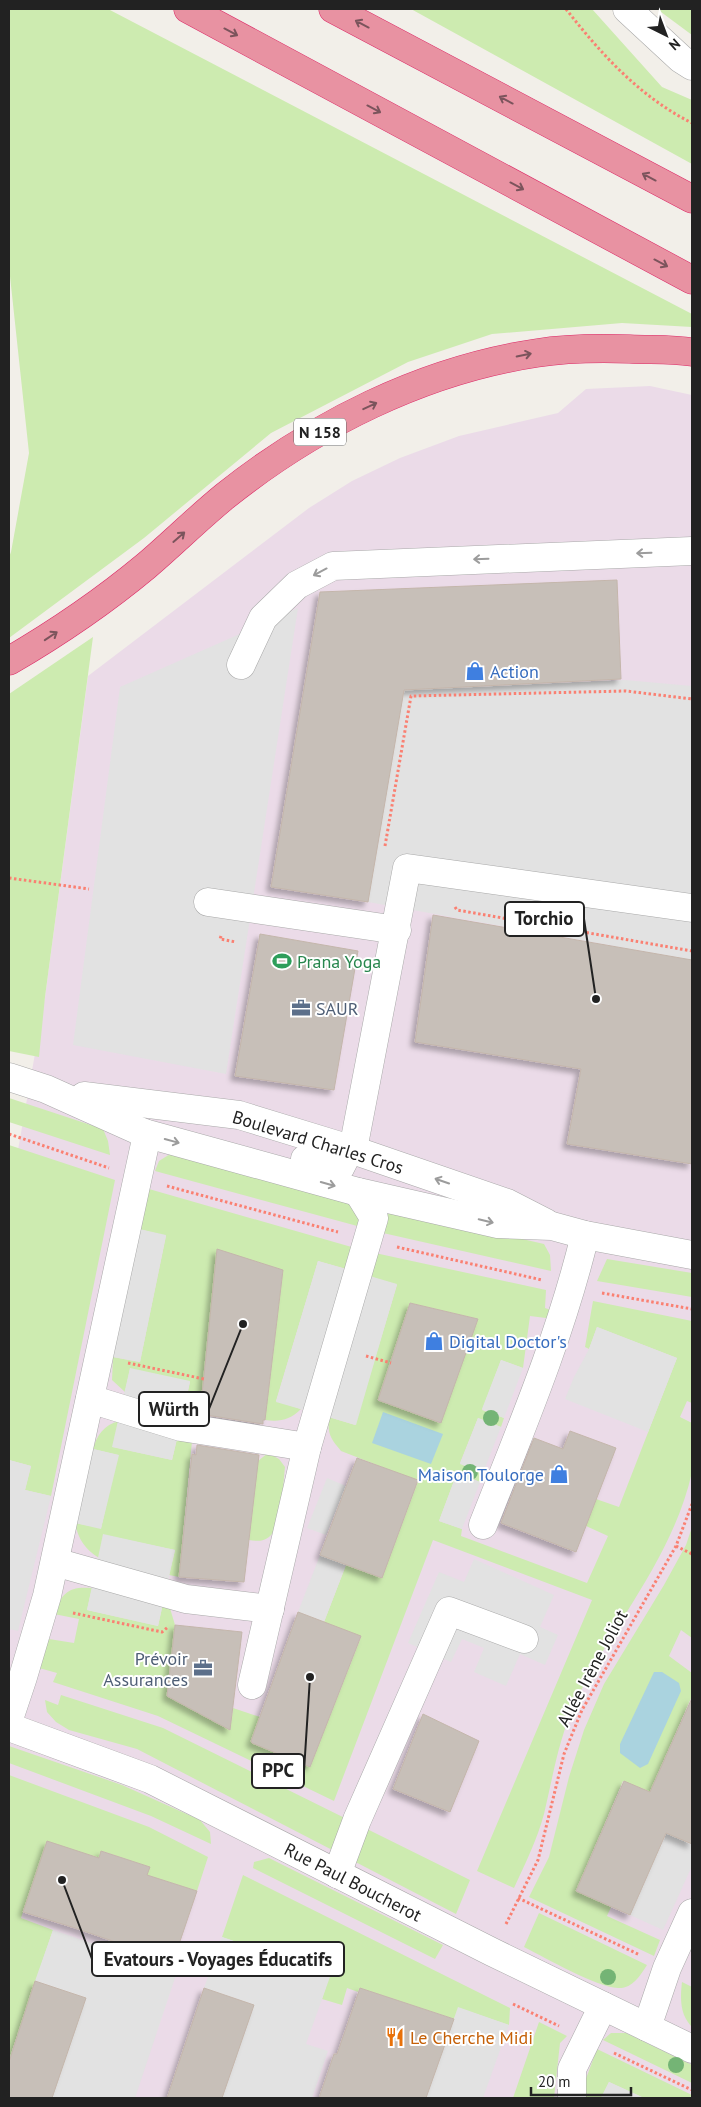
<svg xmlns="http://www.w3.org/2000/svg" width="701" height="2107" viewBox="0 0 701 2107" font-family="'PT Sans',sans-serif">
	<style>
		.industrial { fill: #ebdbe8 }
		.grass { fill: #cdebb0; fill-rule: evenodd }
		.parking { fill: #e2e2e2 }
		.water { fill: #aad3df }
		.building { fill: #c7bfb8; stroke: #c4b6ab; filter: url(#shadow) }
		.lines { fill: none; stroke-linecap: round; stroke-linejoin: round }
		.minor-casing { stroke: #a9a9a9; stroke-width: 29 }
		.highway-casing { stroke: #dc2a67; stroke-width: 29 }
		.path { stroke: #fa8072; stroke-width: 3; stroke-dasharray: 2.5 2.5; stroke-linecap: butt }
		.minor { stroke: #fff; stroke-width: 28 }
		.highway { stroke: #e892a2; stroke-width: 28 }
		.tree { fill: #74b475 }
		.oneway { stroke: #7b545c }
		.oneway2 { stroke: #9c9c9c }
		.labels { text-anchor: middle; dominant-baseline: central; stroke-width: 4; stroke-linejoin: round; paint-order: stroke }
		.shield { fill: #fff; stroke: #646464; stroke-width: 1 }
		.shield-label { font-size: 16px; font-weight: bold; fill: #222 }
		.shop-label { font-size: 18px; fill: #366cbe; stroke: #fff; text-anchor: start }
		.leisure-label { font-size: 18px; fill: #27864d; stroke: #fff; text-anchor: start }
		.service-label { font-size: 18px; fill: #4e5e75; stroke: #fff; text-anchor: start }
		.street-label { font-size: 18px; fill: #222; stroke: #fff }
		.food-label { font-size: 18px; fill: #c56008; stroke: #fff; text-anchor: start }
		.leader { fill: none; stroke: #222; stroke-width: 2 }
		.callout-dot { fill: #222; stroke: #fff; stroke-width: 2 }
		.callout { fill: #fff; stroke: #222; stroke-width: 2 }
		.callout-label { font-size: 19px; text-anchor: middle; font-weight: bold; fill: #222 }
	</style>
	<defs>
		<filter id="shadow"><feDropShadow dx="-4.5" dy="4.5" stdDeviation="2.5" flood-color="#0004"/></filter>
	</defs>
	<rect width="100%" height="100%" fill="#f2efe9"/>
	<polygon class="industrial" points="650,386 692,395 692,2098 9,2098 9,1201 45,997 88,676 309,508 352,481 400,458 459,436 558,413 586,389"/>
	<g class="grass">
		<polygon points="9,9 108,9 692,314 692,327 622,323 492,334 408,362 271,433 144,538 9,638 9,557 11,552 29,453 9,267"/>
		<polygon points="411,9 592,9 662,87 692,100 692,164"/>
		<polygon points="657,9 692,9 692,35"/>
		<polygon points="93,637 45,997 39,1057 9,1051 9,694"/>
		<polygon points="9,1098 103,1129 108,1141 110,1155 9,1122"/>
		<polygon points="9,1145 115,1180 51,1496 25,1490 31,1466 9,1460"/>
		<polygon points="175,1151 352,1199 363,1213 361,1227 155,1171 159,1161"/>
		<path d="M149,1189L355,1248L350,1270L318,1261L276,1401L301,1409C290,1420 280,1422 265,1420L283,1270L218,1250L200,1413L185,1406L190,1382L130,1369L125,1392L112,1380L113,1357L140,1362L166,1236L139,1229Z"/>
		<polygon points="383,1207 544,1244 550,1255 551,1271 383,1233"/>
		<path d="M375,1253L546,1290L545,1308L551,1310L554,1319L530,1316L523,1368L501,1360L482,1410L504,1418L501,1427L478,1418L460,1463L483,1473L480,1482L457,1473L439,1521L462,1529L461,1536L587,1583L608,1536L586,1526L596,1499L619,1507L677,1358L597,1327L589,1349L585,1347L593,1301L692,1321V1403L687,1401L680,1417L692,1423C692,1439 695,1457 692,1472C673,1558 612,1624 576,1701C559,1737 553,1776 544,1814C537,1840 525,1864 514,1888L477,1871L592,1600L433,1540L334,1801L158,1716L53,1682L57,1673L39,1668L49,1639L74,1643L79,1619L54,1614C62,1593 68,1586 92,1588L87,1610L158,1626L163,1603L169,1605L175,1625L167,1696L230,1730L233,1708L260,1717L252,1743L310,1767L361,1637L324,1622L346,1565L382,1578L418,1481L341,1451C331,1439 327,1434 329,1417L355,1425L397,1285L369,1276ZM410,1303L478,1319L440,1423L378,1400Z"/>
		<polygon points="607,1259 692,1273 692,1297 597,1281"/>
		<path d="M119,1421L113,1447L172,1460L178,1435L192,1441L179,1577L169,1575L175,1550L104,1535L99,1558C85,1549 78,1539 75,1523L101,1528L118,1455L93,1449C97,1435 104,1425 119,1421Z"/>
		<path d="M268,1453L279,1459L285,1467C283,1485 282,1527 269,1537C263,1542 256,1541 249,1540L258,1461Z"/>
		<polygon points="692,1527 692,1638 681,1630 669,1656 692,1673 692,1696 650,1792 623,1781 576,1891 611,1907 607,1916 660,1940 654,1956 529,1897 549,1857 569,1777 584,1730 604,1684 664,1585 686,1545"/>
		<polygon points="61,1695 163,1728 470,1880 456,1914 137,1749 69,1730 56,1722 47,1712 45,1700 58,1705"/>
		<polygon points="9,1746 122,1785 200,1820 210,1832 211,1844 151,1816 9,1763"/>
		<polygon points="9,1775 149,1827 208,1857 197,1891 147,1875 149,1867 102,1851 99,1858 23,1912 21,1918 53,1930 9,2060"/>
		<polygon points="269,1858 443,1945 435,1959 253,1868 254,1862"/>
		<polygon points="243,1875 510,2008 509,2025 459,2008 454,2019 360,1988 358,1992 347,1988 342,2005 322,1999 330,1974 222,1937"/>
		<path d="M539,1913L647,1965C640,1976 632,1989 618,1988C596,1987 546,1958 524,1947Z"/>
		<path d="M682,1982L692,1987V2027C680,2015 680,1999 682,1982Z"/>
		<polygon points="539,2022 567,2036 560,2043 554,2098 513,2098"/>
		<polygon points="611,2033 626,2033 692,2065 692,2083 603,2040"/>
		<polygon points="597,2049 692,2095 692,2098 644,2098 609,2082 601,2098 585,2097 581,2092"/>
	</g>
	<g class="parking">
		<polygon points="298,608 226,1074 73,1045 120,687"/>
		<polygon points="625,680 692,686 692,960 368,902 404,690"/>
		<polygon points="139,1229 166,1235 140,1362 113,1357"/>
		<polygon points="318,1261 397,1284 356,1425 276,1402"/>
		<polygon points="597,1327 677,1358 648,1432 565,1399 574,1377 589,1349"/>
		<polygon points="501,1360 523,1368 504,1418 482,1409"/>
		<polygon points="130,1368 190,1381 172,1460 112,1447"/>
		<polygon points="478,1418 501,1427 483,1473 460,1464"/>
		<polygon points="93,1449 119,1455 101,1529 75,1523"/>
		<polygon points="9,1460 31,1466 25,1490 51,1496 18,1631 9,1629"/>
		<polygon points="457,1473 480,1482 462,1529 439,1521"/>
		<polygon points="327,1478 346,1486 326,1535 307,1528"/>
		<polygon points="103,1534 175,1550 158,1626 87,1610"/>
		<polygon points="320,1555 346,1565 324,1622 298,1612"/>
		<polygon points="474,1559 554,1595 540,1627 558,1635 545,1665 520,1654 506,1686 474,1672 484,1648 462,1639 451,1662 408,1643 439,1572 464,1582"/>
		<polygon points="666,1833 692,1844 692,1866 663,1930 630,1915"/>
		<polygon points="53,1930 177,1972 135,2098 52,2098 85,1998 35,1981"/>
		<polygon points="222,1937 331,1974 306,2044 328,2051 312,2098 222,2098 254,2005 204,1988"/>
		<polygon points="458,2007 509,2025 483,2098 426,2098"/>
		<polygon points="609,2082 644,2098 601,2098"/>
	</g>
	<g class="water">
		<polygon points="383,1412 443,1434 431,1464 372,1443"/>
		<polygon points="654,1672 662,1672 679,1683 681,1691 648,1764 640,1768 620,1753 620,1744"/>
	</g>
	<g class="building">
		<polygon points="617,580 621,679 404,690 368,902 271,887 320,592"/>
		<polygon points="433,915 692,960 692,1164 567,1144 581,1069 415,1042"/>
		<polygon points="260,934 358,951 334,1090 235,1076"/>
		<polygon points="217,1249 283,1270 265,1420 263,1420 263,1424 200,1414"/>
		<polygon points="410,1303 478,1319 441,1423 378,1400"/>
		<polygon points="570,1431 616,1448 576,1552 501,1523 534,1438 563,1449"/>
		<polygon points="197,1445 259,1455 244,1582 179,1577 192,1454 196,1455"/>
		<polygon points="357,1458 418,1480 382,1578 320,1555"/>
		<polygon points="298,1612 361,1636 310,1767 252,1743 251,1741"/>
		<polygon points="175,1625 242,1632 230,1730 167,1696"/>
		<polygon points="692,1698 692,1844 666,1833 630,1915 576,1891 624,1781 650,1792"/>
		<polygon points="423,1714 479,1741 450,1812 393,1789"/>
		<polygon points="47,1841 99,1858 101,1851 150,1867 147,1875 197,1891 173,1962 75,1928 23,1912"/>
		<polygon points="35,1981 86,1998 52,2098 9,2098 9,2062"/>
		<polygon points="204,1988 254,2005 222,2098 167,2098"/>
		<polygon points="360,1988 454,2019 426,2098 319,2098 334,2054 337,2054"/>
	</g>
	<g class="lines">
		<g class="minor-casing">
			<g id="minor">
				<polyline points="627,9 681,59 692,66"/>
				<polyline points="241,665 263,618 297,585 333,566 692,551"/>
				<polyline points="208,902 397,930"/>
				<polyline points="9,1077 46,1089 144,1133 358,1192 498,1224 552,1226 585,1235 692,1255"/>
				<polyline points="84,1096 239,1115 350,1149 507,1203 546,1223"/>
				<polyline points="305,1159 340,1168 355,1139 407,868 692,908"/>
				<polyline points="90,1399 181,1427 307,1447 374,1218 358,1192"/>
				<path d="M483,1525C521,1429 561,1335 585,1235"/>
				<polyline points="55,1562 186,1599 270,1609"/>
				<polyline points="252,1685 307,1447"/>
				<polyline points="9,1719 23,1677 47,1596 145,1144 144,1133"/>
				<polyline points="9,1727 150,1779 492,1952 692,2049"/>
				<polyline points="337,1874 357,1820 449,1611 524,1639"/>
				<polyline points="647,2027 667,1968 692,1913"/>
				<polyline points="572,2098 572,2069 603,2006"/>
			</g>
		</g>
		<g class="highway-casing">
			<g id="highway">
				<polyline points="188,9 692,280"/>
				<polyline points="333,9 692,199"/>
				<path d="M9,661C57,633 104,601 146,566C173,543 198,518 225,496C314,425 423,370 537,353C568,348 599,348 630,349C651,350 672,349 692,352"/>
			</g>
		</g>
		<g class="path">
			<path d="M566,9C601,54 640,97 692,123"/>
			<polyline points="385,846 411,696 626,691 692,699"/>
			<polyline points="9,878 89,889"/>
			<polyline points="455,907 457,910 692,951"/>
			<polyline points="221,936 220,939 236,942"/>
			<polyline points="9,1134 109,1168"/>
			<polyline points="167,1186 338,1232"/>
			<polyline points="397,1247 542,1280"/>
			<polyline points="602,1293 692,1309"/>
			<polyline points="366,1356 391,1363"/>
			<polyline points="128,1363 204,1379"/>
			<polyline points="676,1546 692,1554"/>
			<polyline points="73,1613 162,1632 168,1627"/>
			<polyline points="518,1898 640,1955"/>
			<polyline points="506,1924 538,1860 564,1754 582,1710 676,1546 692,1504"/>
			<polyline points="513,2004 559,2026"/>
			<polyline points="614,2053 692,2090"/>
		</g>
		<use href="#minor" class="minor"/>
		<use href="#highway" class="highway"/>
	</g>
	<g class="tree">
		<circle cx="491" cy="1418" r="8"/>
		<circle cx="470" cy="1472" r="8"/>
		<circle cx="608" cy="1977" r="8"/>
		<circle cx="676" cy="2065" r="8"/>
	</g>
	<defs><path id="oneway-shaft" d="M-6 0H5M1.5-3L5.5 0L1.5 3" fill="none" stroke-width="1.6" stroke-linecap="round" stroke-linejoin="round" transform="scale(1.25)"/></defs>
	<g class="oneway">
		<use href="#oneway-shaft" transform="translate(362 24) rotate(-152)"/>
		<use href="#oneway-shaft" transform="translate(231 32) rotate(28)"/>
		<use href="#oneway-shaft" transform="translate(506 100) rotate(-152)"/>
		<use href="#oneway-shaft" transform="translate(374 109) rotate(28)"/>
		<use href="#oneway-shaft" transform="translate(649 177) rotate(-152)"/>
		<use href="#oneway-shaft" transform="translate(517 186) rotate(28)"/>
		<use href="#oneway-shaft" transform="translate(661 263) rotate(28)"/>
		<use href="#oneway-shaft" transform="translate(524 355) rotate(-12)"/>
		<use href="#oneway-shaft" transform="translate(370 406) rotate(-25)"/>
		<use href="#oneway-shaft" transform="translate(179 537) rotate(-41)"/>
		<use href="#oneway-shaft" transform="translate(51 636) rotate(-34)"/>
	</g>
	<g class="oneway2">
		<use href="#oneway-shaft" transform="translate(644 553) rotate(178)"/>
		<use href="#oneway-shaft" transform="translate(481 559) rotate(178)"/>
		<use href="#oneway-shaft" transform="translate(320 572) rotate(152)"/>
		<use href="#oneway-shaft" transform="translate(172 1141) rotate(15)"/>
		<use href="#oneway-shaft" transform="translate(442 1181) rotate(-161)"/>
		<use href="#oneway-shaft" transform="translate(328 1184) rotate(16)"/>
		<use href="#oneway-shaft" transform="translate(486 1221) rotate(13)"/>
	</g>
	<defs>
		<g id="shop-bare" transform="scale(1.5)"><path d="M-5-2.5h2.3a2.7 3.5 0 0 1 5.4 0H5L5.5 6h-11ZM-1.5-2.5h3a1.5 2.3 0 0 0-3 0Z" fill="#3f7fe0" stroke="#fff" stroke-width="2.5" paint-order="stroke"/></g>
		<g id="stadium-bare" transform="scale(1.5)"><path d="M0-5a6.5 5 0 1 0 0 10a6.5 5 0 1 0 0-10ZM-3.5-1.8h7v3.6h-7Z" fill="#2e9e5b" stroke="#fff" stroke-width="2.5" paint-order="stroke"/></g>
		<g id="office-bare" transform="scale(1.5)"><path d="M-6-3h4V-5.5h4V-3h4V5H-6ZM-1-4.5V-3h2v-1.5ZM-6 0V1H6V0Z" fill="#5c6f8a" stroke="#fff" stroke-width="2.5" paint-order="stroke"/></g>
		<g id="restaurant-bare" transform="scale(1.5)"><path d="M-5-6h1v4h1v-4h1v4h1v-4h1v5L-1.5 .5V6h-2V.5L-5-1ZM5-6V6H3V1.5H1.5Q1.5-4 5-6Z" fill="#e8710a" stroke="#fff" stroke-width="2.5" paint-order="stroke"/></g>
	</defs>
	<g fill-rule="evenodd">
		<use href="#shop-bare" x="475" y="671"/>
		<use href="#stadium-bare" x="282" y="961"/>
		<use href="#office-bare" x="301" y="1008"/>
		<use href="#shop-bare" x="434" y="1341"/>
		<use href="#shop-bare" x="559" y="1474"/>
		<use href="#office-bare" x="203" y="1668"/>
		<use href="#restaurant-bare" x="395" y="2037"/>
	</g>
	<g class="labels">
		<rect class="shield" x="294" y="418.5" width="52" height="27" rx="4"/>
		<g class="shield-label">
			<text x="320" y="432">N 158</text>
		</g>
		<g class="shop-label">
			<text x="490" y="671">Action</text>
			<text x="449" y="1341">Digital Doctor's</text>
			<text x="544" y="1474" text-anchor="end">Maison Toulorge</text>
		</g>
		<g class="leisure-label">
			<text x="297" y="961">Prana Yoga</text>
		</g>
		<g class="service-label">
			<text x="316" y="1008">SAUR</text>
			<text x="188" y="1658" text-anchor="end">Prévoir<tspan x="188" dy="21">Assurances</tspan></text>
		</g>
		<g class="street-label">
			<text transform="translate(318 1142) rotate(17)">Boulevard Charles Cros</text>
			<text transform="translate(592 1668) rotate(-62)">Allée Irène Joliot</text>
			<text transform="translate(353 1882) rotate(27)">Rue Paul Boucherot</text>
		</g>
		<g class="food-label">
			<text x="410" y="2037">Le Cherche Midi</text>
		</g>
	</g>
	<path class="leader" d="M596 999L584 919M243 1324L209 1409M310 1677L304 1771M62 1880L92 1959"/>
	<g class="callout-dot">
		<circle cx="596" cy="999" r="5"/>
		<circle cx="243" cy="1324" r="5"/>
		<circle cx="310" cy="1677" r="5"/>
		<circle cx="62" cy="1880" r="5"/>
	</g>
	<g class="callout">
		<rect x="505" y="902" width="79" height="34" rx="5"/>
		<rect x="139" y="1392" width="70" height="34" rx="5"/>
		<rect x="252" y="1754" width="52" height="34" rx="5"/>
		<rect x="92" y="1942" width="252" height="34" rx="5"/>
	</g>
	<g class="callout-label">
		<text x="544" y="925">Torchio</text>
		<text x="174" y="1416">Würth</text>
		<text x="278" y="1777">PPC</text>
		<text x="218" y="1966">Evatours - Voyages Éducatifs</text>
	</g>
	<rect width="701" height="2107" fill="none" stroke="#222222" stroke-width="20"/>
	<g transform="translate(666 35) rotate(138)" stroke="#ffffff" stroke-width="4" paint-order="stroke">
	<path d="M0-4L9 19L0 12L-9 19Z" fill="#222222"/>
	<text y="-8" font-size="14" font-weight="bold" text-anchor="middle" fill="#222222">N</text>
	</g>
	<path d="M531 2087v8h100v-8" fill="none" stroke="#222222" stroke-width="2.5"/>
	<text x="538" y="2087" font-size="15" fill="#222222" stroke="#ffffff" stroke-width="4" paint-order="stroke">20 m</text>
</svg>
